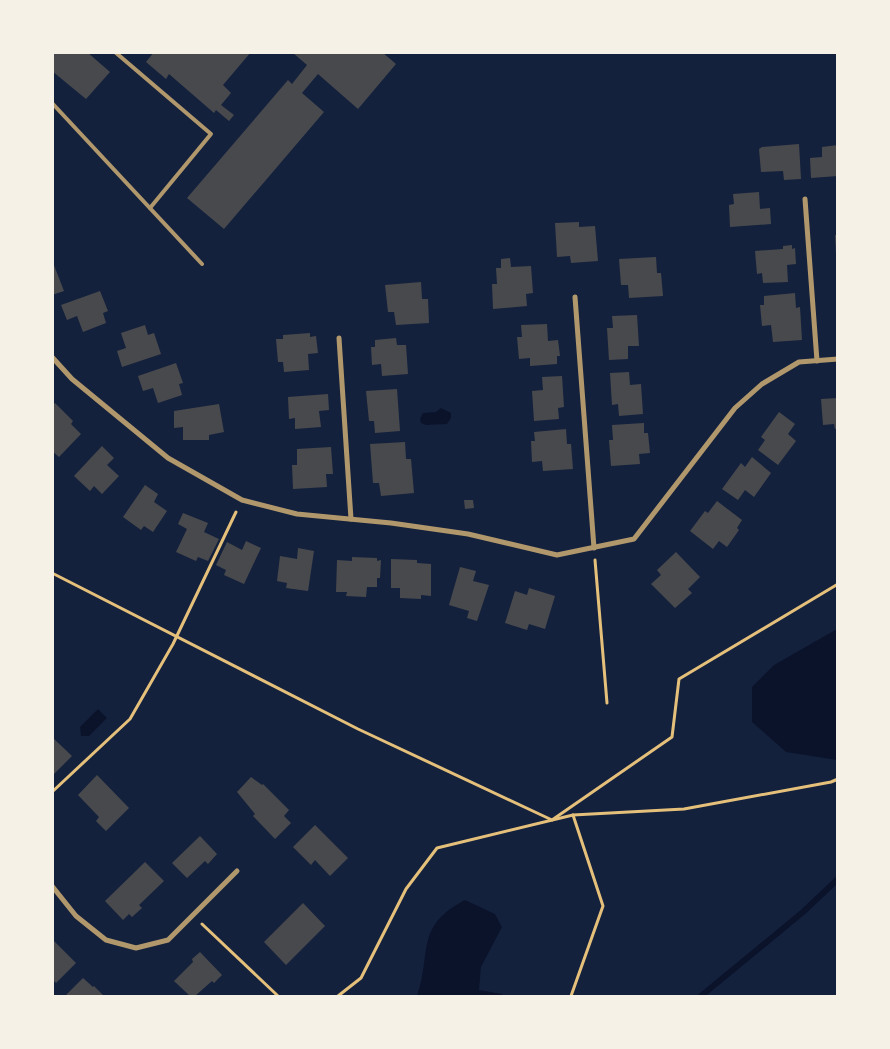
<svg xmlns="http://www.w3.org/2000/svg" width="890" height="1049" viewBox="0 0 890 1049" font-family="'Golos Text',sans-serif">
	<style>
		.water { fill: #0b132b }
		.lines { fill: none; stroke-linecap: round; stroke-linejoin: round }
		.stream { stroke: #0b132b; stroke-width: 6 }
		.building { fill: #48494c }
		.path { stroke: #e5c07b; stroke-width: 3 }
		.service { stroke: #b1986c; stroke-width: 4 }
		.minor { stroke: #b1986c; stroke-width: 5 }
	</style>
	<rect width="100%" height="100%" fill="#14213d"/>
	<g class="water">
		<polygon points="441,408 451,413 451,418 447,424 426,425 421,423 420,419 423,413 436,412"/>
		<polygon points="837,629 837,760 786,752 752,722 752,687 774,665"/>
		<polygon points="98,709 107,718 89,736 81,736 80,727"/>
		<path d="M465,900L495,914L502,927L481,967L479,990L502,994L504,996H417C432,954 414,926 465,900Z"/>
	</g>
	<g class="lines">
		<polyline class="stream" points="701,996 803,912 838,879"/>
	</g>
	<g class="building">
		<polygon points="52,52 87,52 110,72 86,99 52,71"/>
		<polygon points="154,52 251,52 223,85 231,93 221,105 234,115 229,121 216,110 214,113 169,74 166,79 146,62"/>
		<polygon points="292,52 382,52 396,64 358,109 318,74 302,93 324,112 224,229 187,198 288,80 292,84 307,65"/>
		<polygon points="799,144 801,179 784,180 783,171 761,172 759,149 762,147"/>
		<polygon points="838,145 838,176 811,178 810,158 822,157 822,147"/>
		<polygon points="759,192 760,209 770,208 771,224 730,227 729,205 734,204 733,194"/>
		<polygon points="579,222 579,227 595,226 598,261 571,263 570,256 557,257 555,223"/>
		<polygon points="835,235 838,235 838,253 836,253"/>
		<polygon points="792,245 792,249 795,248 796,264 787,265 788,282 763,283 762,273 757,274 755,251 783,249 783,246"/>
		<polygon points="656,257 657,273 661,273 663,296 629,298 628,285 621,285 619,259"/>
		<polygon points="510,258 511,267 531,266 533,293 526,294 527,306 493,309 492,284 497,284 496,268 501,268 501,259"/>
		<polygon points="52,260 64,291 52,295"/>
		<polygon points="421,282 422,299 428,299 429,323 396,325 394,312 388,312 385,285"/>
		<polygon points="100,291 108,311 103,313 106,323 83,332 77,316 67,320 61,305"/>
		<polygon points="795,293 796,308 800,307 802,340 773,342 771,325 762,326 760,305 764,305 764,296"/>
		<polygon points="637,315 639,346 628,346 628,359 609,360 607,328 613,328 612,316"/>
		<polygon points="547,324 548,341 558,340 560,356 557,356 557,364 530,366 530,358 519,359 517,337 522,337 521,325"/>
		<polygon points="145,325 148,335 154,333 161,354 122,367 117,351 126,348 121,333"/>
		<polygon points="310,333 310,337 316,336 318,353 308,354 309,370 284,372 283,362 278,362 276,339 283,339 283,335"/>
		<polygon points="396,338 397,345 406,345 408,374 382,376 381,364 372,365 371,347 375,347 375,340"/>
		<polygon points="176,363 183,383 179,384 182,395 158,403 153,388 143,391 138,376"/>
		<polygon points="629,372 630,385 641,384 643,414 619,416 618,404 612,405 610,373"/>
		<polygon points="562,376 564,407 558,408 559,419 534,421 532,391 543,390 542,377"/>
		<polygon points="397,389 400,431 375,433 374,421 369,421 366,391"/>
		<polygon points="328,394 329,410 319,411 321,427 295,429 295,418 289,419 288,397"/>
		<polygon points="838,398 838,429 835,429 834,424 823,425 821,399"/>
		<polygon points="55,403 73,421 71,424 81,434 59,457 52,451 52,406"/>
		<polygon points="219,404 224,432 209,435 209,440 183,440 183,427 174,428 174,411"/>
		<polygon points="779,412 795,424 788,434 796,441 778,465 758,450 765,440 761,437"/>
		<polygon points="644,423 644,433 648,433 650,453 639,454 640,464 611,466 609,440 613,440 612,425"/>
		<polygon points="566,429 567,444 571,444 573,469 543,471 542,461 532,462 531,441 535,441 534,432"/>
		<polygon points="405,442 406,459 411,459 414,493 381,496 379,483 373,483 370,444"/>
		<polygon points="102,446 114,458 107,465 119,476 102,494 94,486 90,491 74,476"/>
		<polygon points="331,447 333,474 326,474 327,487 293,489 292,465 297,465 297,449"/>
		<polygon points="752,457 771,473 754,497 745,490 738,500 722,489 741,463 745,467"/>
		<polygon points="145,485 158,494 154,502 167,511 153,532 144,526 141,530 123,517"/>
		<polygon points="464,500 473,500 474,508 465,509"/>
		<polygon points="717,501 742,520 737,528 739,530 727,547 719,541 713,549 690,531 705,511 708,513"/>
		<polygon points="183,513 208,523 204,532 219,539 208,561 198,557 196,561 176,552 187,529 178,524"/>
		<polygon points="246,541 261,548 244,584 224,575 226,570 216,565 227,542 242,550"/>
		<polygon points="298,548 314,551 308,591 286,588 287,583 277,581 280,556 297,559"/>
		<polygon points="676,552 700,577 688,589 692,593 675,608 651,584 661,575 657,570"/>
		<polygon points="352,557 377,558 377,561 381,560 380,578 377,578 377,587 367,587 366,597 346,596 347,592 336,592 337,560 352,561"/>
		<polygon points="391,559 417,560 417,563 431,564 431,596 421,595 421,599 400,598 400,588 391,588"/>
		<polygon points="460,567 476,571 473,581 489,585 477,621 467,618 469,611 449,605"/>
		<polygon points="529,588 555,596 545,629 529,624 527,630 505,623 515,591 527,595"/>
		<polygon points="52,737 72,756 52,776"/>
		<polygon points="97,775 129,808 106,831 96,821 99,817 78,795"/>
		<polygon points="251,777 262,785 263,784 289,810 284,816 291,823 275,839 253,816 255,814 237,792"/>
		<polygon points="315,825 348,858 330,876 315,860 311,865 293,847"/>
		<polygon points="200,836 217,854 208,864 205,861 187,878 172,863"/>
		<polygon points="145,862 164,881 139,905 142,908 132,917 129,914 123,920 105,901"/>
		<polygon points="303,903 325,926 286,965 264,942"/>
		<polygon points="52,939 76,963 56,983 52,979"/>
		<polygon points="200,952 222,975 214,983 212,981 195,996 190,996 174,981 193,962 192,959"/>
		<polygon points="83,978 93,987 94,986 104,996 65,996"/>
	</g>
	<g class="lines">
		<g class="path">
			<polyline points="595,560 607,703"/>
			<polyline points="52,573 358,729 552,820 672,737 679,679 838,584"/>
			<polyline points="52,792 130,719 173,644 236,512"/>
			<polyline points="202,924 278,996"/>
			<polyline points="338,996 361,978 406,889 437,848 573,815 684,809 831,782 838,779"/>
			<polyline points="571,996 603,906 573,815"/>
		</g>
		<g class="service">
			<polyline points="115,52 211,134 150,208"/>
			<polyline points="52,103 202,264"/>
		</g>
		<g class="minor">
			<polyline points="805,199 817,361"/>
			<polyline points="575,297 594,548"/>
			<polyline points="339,338 351,519"/>
			<polyline points="52,357 72,379 168,458 242,500 297,514 391,523 468,534 557,555 634,539 735,408 762,384 799,362 838,359"/>
			<polyline points="52,886 76,916 106,940 136,948 168,940 237,871"/>
		</g>
	</g>
	<rect width="890" height="1049" fill="none" stroke="#f6f1e7" stroke-width="108"/>
</svg>
